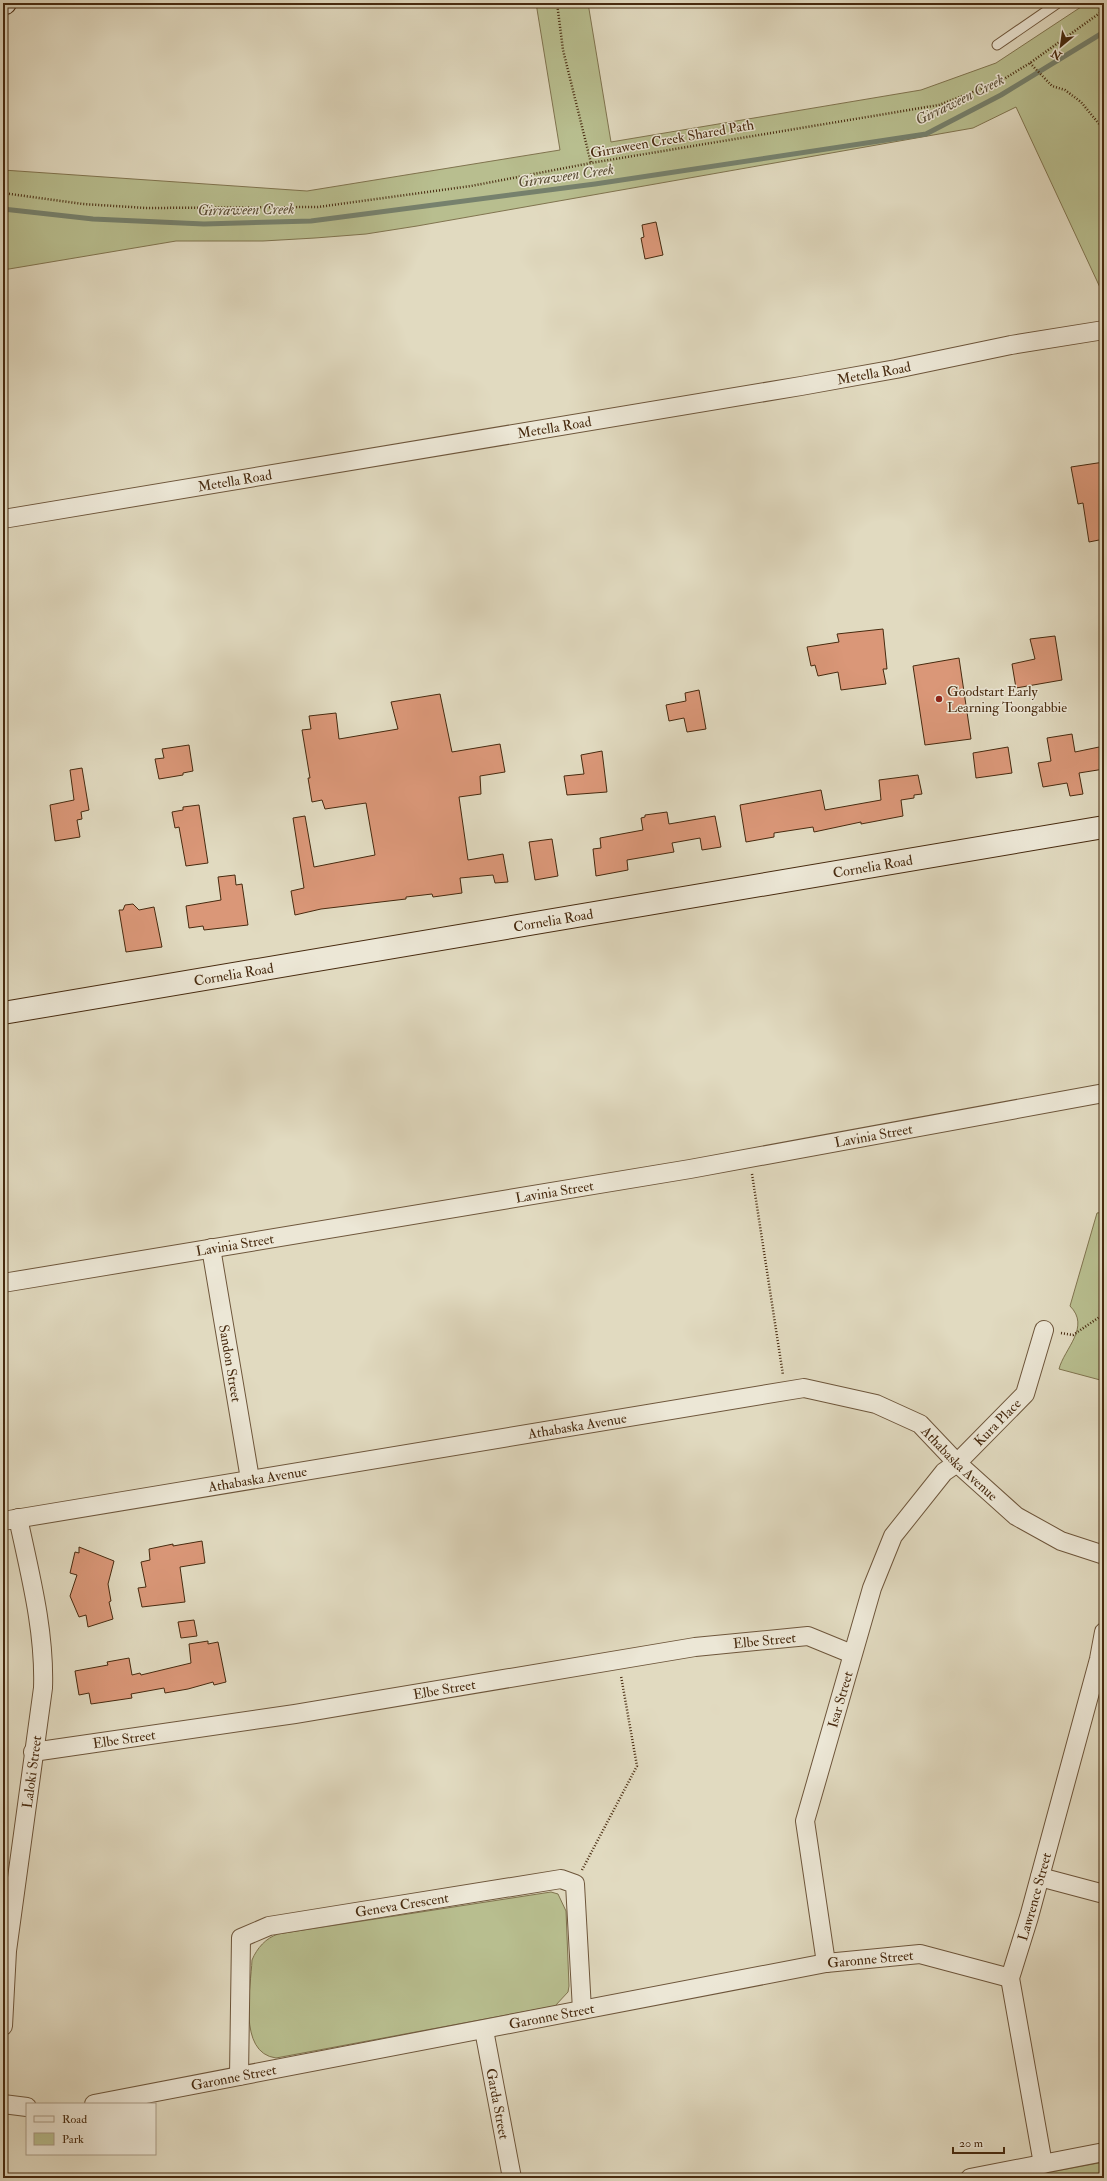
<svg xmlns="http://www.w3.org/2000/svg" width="1107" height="2181" viewBox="0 0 1107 2181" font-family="'IM FELL Double Pica',serif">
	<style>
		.green { fill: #b8be8f; stroke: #80744f }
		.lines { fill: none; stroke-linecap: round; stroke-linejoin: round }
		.stream { stroke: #76816d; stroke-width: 5 }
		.building { fill: #da9778; stroke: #472a0f }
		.lane-casing { stroke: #6e563b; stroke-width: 11 }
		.street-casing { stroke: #6e563b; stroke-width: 20 }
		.secondary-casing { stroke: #472a0f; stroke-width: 24 }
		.path { stroke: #472a0f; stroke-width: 2.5; stroke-dasharray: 1 2; stroke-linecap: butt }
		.lane { stroke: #ece7d6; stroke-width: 9 }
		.street { stroke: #ece7d6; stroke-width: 18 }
		.secondary { stroke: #ece7d6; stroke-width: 22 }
		.poi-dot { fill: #8f2418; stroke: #ece7d6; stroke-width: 1.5 }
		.labels { text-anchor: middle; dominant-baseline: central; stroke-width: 3; stroke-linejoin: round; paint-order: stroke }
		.street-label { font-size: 14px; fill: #472a0f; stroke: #ece7d6 }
		.poi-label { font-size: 14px; fill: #472a0f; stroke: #ece7d6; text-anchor: start }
		.water-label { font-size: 15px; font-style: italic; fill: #5a4e36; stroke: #ece7d6 }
	</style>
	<rect width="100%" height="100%" fill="#e1dac0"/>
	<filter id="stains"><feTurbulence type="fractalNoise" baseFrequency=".005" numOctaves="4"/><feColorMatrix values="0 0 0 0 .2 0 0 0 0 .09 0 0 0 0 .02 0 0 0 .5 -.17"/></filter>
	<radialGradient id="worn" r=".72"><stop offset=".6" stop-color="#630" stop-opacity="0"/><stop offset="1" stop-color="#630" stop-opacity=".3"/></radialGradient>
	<g class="green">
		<polygon points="536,3 588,3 611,142 921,90 996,63 1087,3 1104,3 1104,296 1016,107 973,128 417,226 366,234 315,238 263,241 176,241 3,270 3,170 307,191 560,150"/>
		<path d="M1104,1212V1381L1059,1369C1064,1349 1091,1327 1070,1306L1097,1213Z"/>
		<path d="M551,1892L558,1894L566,1911L569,1986L568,1992L555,2006L276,2058C237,2053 251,1987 252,1960C257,1948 266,1938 278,1934Z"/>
		<polygon points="1104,2162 1104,2178 1019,2178"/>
	</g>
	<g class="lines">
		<polyline class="stream" points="3,209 93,219 204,224 311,221 595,184 926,134 1001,95 1104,32"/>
	</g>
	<g class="building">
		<polygon points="656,222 663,255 645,259 641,238 644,237 642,225"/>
		<polygon points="1104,462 1104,539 1089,542 1083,503 1078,504 1071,467"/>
		<polygon points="883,629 887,669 883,669 886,684 841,690 838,672 818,676 815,665 811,666 807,647 839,642 837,634"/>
		<polygon points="1055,636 1062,680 1016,688 1012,664 1035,659 1030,639"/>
		<polygon points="959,658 971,739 925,745 913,666"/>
		<polygon points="699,690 706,729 687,732 684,718 669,721 666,705 686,701 685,693"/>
		<polygon points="440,694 452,752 500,744 505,772 480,776 481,794 459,797 468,860 503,854 508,882 495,883 493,875 460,878 462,893 433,897 432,894 406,897 406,899 321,909 295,915 291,891 304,888 293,818 305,816 314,867 375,855 366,803 325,809 322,800 312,802 308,778 310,778 302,730 311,729 309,716 336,713 339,739 398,729 391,702"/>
		<polygon points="1072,734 1075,752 1104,746 1104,769 1079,773 1083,794 1070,796 1067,783 1043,787 1038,763 1051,761 1047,738"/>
		<polygon points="189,745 193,771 183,773 183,775 159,779 155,759 164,758 162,749"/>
		<polygon points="1008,747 1012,773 976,778 973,753"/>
		<polygon points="602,751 607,792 567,795 564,776 584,774 581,755"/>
		<polygon points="82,768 89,810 81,812 82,819 77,820 80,837 55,841 50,805 74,800 70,770"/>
		<polygon points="918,775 922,794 914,795 914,798 901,800 903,816 861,824 861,822 814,832 813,827 774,833 774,837 746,842 740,805 821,790 825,810 881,800 879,780"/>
		<polygon points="199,805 208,863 186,866 179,827 175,828 172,812 183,810 183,807"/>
		<polygon points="667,812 669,824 715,816 721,847 702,850 700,838 672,843 674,852 627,860 628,870 596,876 593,849 601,848 600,838 643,830 641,818 645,817 645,815"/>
		<polygon points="552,839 558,876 535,880 529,842"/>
		<polygon points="235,875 236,885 242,884 248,925 204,930 203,926 189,928 186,906 221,900 218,877"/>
		<polygon points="133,904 139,910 154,907 162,947 126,952 119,910 123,910 125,905"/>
		<polygon points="202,1541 205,1563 180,1567 185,1602 142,1607 138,1588 146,1587 141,1562 150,1560 149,1549 173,1544 173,1546"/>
		<polygon points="79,1547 114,1561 108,1584 111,1601 109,1602 113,1619 88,1627 86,1615 79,1617 70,1596 77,1575 70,1573 75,1552 79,1553"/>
		<polygon points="194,1620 197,1636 181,1638 178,1622"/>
		<polygon points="208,1641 208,1644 218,1642 226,1682 214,1685 213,1682 188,1689 165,1693 164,1688 131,1694 132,1698 91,1704 89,1693 79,1695 75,1671 108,1665 107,1662 129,1658 132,1675 140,1673 141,1675 191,1663 189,1644"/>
	</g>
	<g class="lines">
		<g class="lane-casing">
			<polyline id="lane" points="997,45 1058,3"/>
		</g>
		<g class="street-casing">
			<g id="street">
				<path id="s1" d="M3,519L801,386L896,369L1011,345L1104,330"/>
				<path id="s2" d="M211,1248L250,1479"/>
				<path id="s3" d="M3,1283L690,1169L1104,1093"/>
				<path id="s4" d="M3,1521L804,1388L876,1404L920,1424L957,1463L1016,1516L1061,1541L1104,1555"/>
				<path id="s5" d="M33,1752L295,1714L695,1647L808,1636L852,1654"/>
				<polyline points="1040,1877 1104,1894"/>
				<path id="s6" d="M826,1963L805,1821L872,1588L893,1536L944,1472L957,1463L1025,1394L1044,1330"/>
				<path id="s7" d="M3,2026L7,1951L43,1688C45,1631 30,1574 18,1518"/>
				<path id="s8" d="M484,2030L512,2178"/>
				<path id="s9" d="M239,2076L241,1938L269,1926L561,1879L575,1884L582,2010"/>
				<polyline points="3,2104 27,2107"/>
				<path id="s10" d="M94,2104L826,1963L920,1954L1010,1978"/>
				<path id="s11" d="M1043,2164L1010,1978L1029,1917L1099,1659L1104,1632"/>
				<polyline points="970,2178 1104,2152"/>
			</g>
		</g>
		<g class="secondary-casing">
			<g id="secondary">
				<polyline points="3,3 5,3"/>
				<path id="s12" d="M3,1013L1104,827"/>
			</g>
		</g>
		<g class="path">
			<polyline points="557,3 563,50 591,163"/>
			<polyline points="1030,63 1052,86 1065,90 1081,102 1104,130"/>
			<polyline points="3,193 83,204 146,208 318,207 471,186 591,163 939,105 999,82 1030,63 1104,10"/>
			<polyline points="752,1174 783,1375"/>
			<polyline points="1061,1333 1073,1335 1104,1314"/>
			<polyline points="582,1870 637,1766 621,1676"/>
		</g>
		<use href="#lane" class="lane"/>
		<use href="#street" class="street"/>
		<use href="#secondary" class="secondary"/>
	</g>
	<circle class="poi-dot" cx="939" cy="699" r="4"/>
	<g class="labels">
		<g class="street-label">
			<text transform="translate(672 139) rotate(-10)">Girraween Creek Shared Path</text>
			<text stroke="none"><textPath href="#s1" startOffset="883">Metella Road</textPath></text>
			<text stroke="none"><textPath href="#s1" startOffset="559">Metella Road</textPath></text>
			<text stroke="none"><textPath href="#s1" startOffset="235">Metella Road</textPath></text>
			<text stroke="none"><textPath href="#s12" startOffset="882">Cornelia Road</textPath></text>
			<text stroke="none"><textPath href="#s12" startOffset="558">Cornelia Road</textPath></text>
			<text stroke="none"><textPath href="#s12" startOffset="234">Cornelia Road</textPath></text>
			<text stroke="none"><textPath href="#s3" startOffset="883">Lavinia Street</textPath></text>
			<text stroke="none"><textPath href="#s3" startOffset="559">Lavinia Street</textPath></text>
			<text stroke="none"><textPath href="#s3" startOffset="235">Lavinia Street</textPath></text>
			<text stroke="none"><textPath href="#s2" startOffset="117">Sandon Street</textPath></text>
			<text stroke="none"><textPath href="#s6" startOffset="597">Kura Place</textPath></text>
			<text stroke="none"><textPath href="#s4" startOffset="582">Athabaska Avenue</textPath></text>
			<text stroke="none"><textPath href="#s4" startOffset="990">Athabaska Avenue</textPath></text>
			<text stroke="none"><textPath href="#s4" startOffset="258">Athabaska Avenue</textPath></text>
			<text stroke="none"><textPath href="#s5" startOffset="740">Elbe Street</textPath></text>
			<text stroke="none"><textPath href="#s5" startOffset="416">Elbe Street</textPath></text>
			<text stroke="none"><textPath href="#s6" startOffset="270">Isar Street</textPath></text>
			<text stroke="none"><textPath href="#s5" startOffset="92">Elbe Street</textPath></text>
			<text stroke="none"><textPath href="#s7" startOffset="256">Laloki Street</textPath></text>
			<text stroke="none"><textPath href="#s11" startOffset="274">Lawrence Street</textPath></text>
			<text stroke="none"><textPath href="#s9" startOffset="303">Geneva Crescent</textPath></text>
			<text stroke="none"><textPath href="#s10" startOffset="790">Garonne Street</textPath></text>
			<text stroke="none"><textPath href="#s10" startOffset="466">Garonne Street</textPath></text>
			<text stroke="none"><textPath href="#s10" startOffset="142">Garonne Street</textPath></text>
			<text stroke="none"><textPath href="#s8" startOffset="75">Garda Street</textPath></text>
		</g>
		<g class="poi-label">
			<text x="947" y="691">Goodstart Early<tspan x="947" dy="16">Learning Toongabbie</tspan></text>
		</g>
		<g class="water-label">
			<text transform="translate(960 100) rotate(-26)">Girraween Creek</text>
			<text transform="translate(566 176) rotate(-8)">Girraween Creek</text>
			<text transform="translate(246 210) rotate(-1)">Girraween Creek</text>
		</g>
	</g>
	<rect width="1107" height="2181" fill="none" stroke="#e1dac0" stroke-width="16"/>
	<rect x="4" y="4" width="1099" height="2173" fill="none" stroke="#472a0f" stroke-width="2"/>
	<rect x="8" y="8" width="1091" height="2165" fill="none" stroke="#472a0f"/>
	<rect x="26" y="2103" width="130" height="52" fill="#ece7d6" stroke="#aa9b86"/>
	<rect x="34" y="2116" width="20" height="6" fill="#ece7d6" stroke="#aa9b86"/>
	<text x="62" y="2123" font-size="12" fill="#472a0f">Road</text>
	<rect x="34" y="2133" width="20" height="12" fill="#b8be8f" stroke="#aa9b86"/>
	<text x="62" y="2143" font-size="12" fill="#472a0f">Park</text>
	<g transform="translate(1061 46) rotate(209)" stroke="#ece7d6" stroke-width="3" paint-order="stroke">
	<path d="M0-3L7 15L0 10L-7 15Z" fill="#472a0f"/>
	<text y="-6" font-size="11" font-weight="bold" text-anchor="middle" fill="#472a0f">N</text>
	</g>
	<path d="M953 2147v6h51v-6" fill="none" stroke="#472a0f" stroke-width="2"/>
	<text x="959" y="2147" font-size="12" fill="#472a0f" stroke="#ece7d6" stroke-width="3" paint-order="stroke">20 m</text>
	<rect width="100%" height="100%" filter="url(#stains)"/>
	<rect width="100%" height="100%" fill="url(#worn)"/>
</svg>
